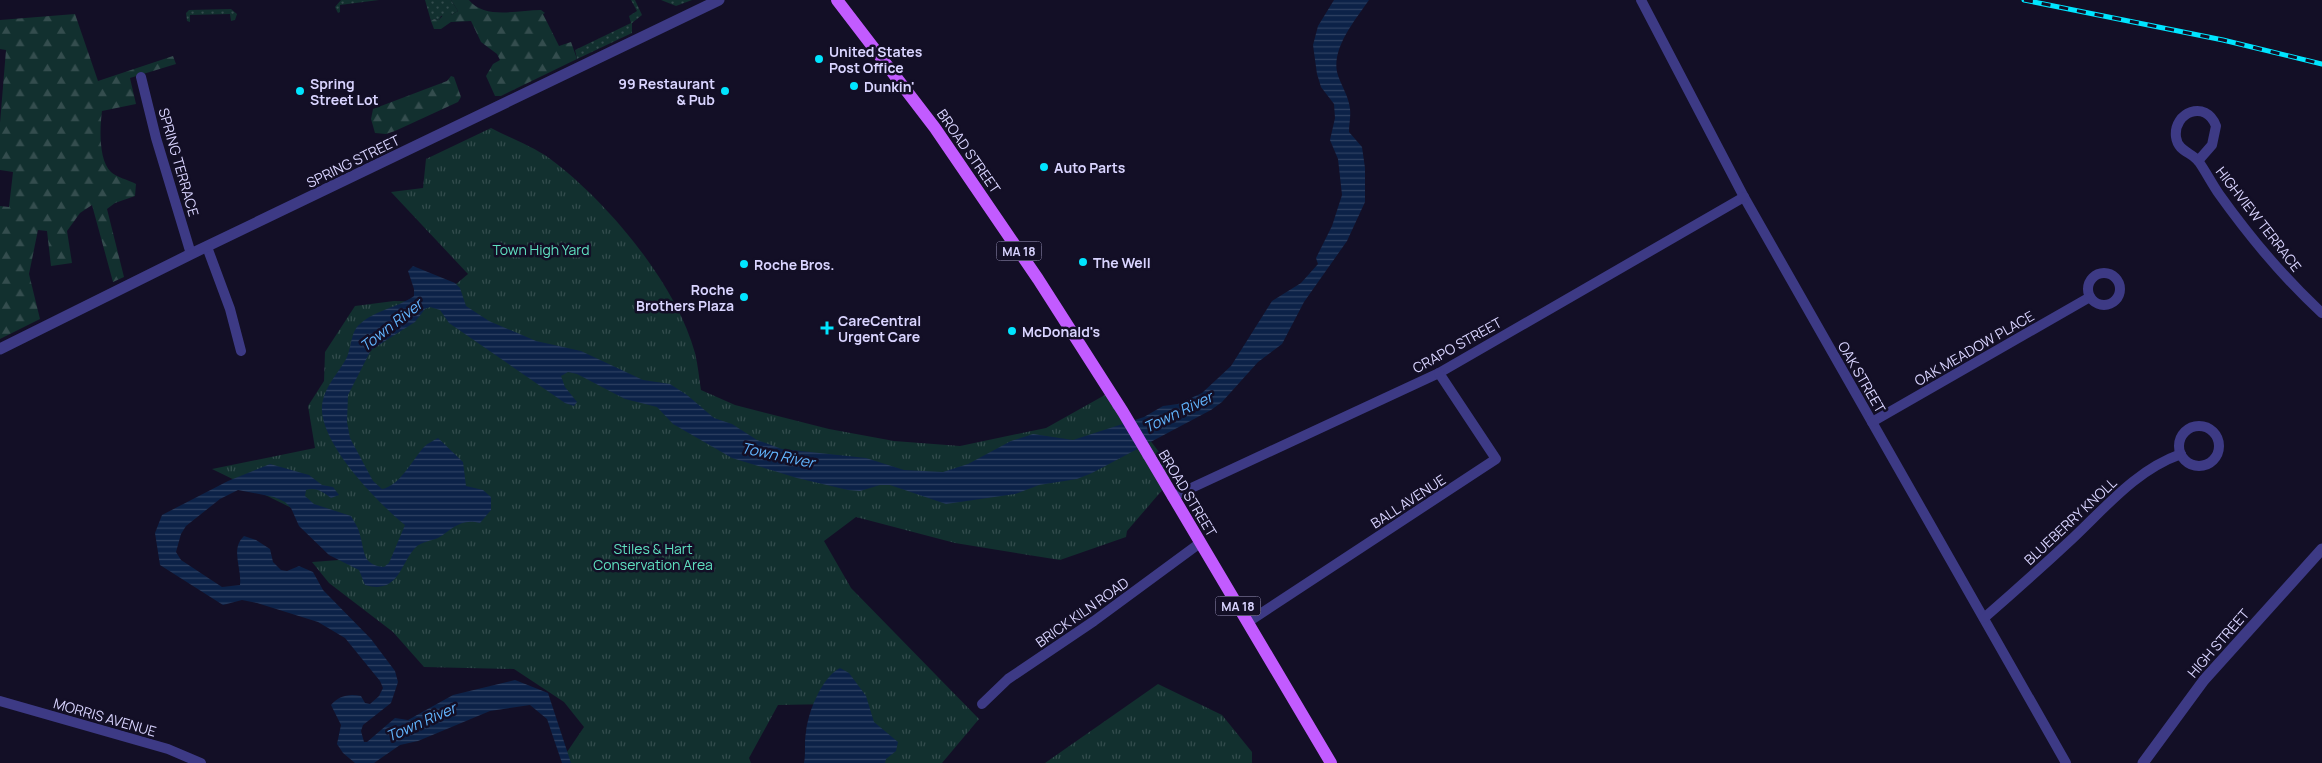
<svg xmlns="http://www.w3.org/2000/svg" width="2322" height="763" viewBox="0 0 2322 763" font-family="Manrope,sans-serif">
	<style>
		.grass { fill: url(#grass-dots) }
		.forest { fill: url(#forest-firs) }
		.park { fill: url(#park-tufts) }
		.water { fill: url(#water-rules) }
		.lines { fill: none; stroke-linecap: round; stroke-linejoin: round }
		.minor { stroke: #3d3a85; stroke-width: 10 }
		.tertiary { stroke: #3d3a85; stroke-width: 11 }
		.primary { stroke: #c25bff; stroke-width: 12 }
		.rail-casing { stroke: #00e5ff; stroke-width: 5 }
		.rail { stroke: #130f26; stroke-width: 3; stroke-dasharray: 9; stroke-linecap: butt }
		.poi-dot { fill: #00e5ff; stroke: #130f26; stroke-width: 2 }
		.labels { text-anchor: middle; dominant-baseline: central; stroke-width: 5; stroke-linejoin: round; paint-order: stroke }
		.shield { fill: #130f26; stroke: #9e99be; stroke-width: 1 }
		.shield-label { font-size: 12px; font-weight: bold; fill: #d9d4ff }
		.poi-label { font-size: 14px; font-weight: bold; fill: #d9d4ff; stroke: #130f26; text-anchor: start }
		.street-label { font-size: 14px; fill: #d9d4ff; stroke: #130f26 }
		.park-label { font-size: 14px; fill: #5fe0c0; stroke: #130f26 }
		.water-label { font-size: 15px; font-style: italic; fill: #62b6ff; stroke: #130f26 }
	</style>
	<defs>
		<pattern id="grass-dots" width="8" height="8" patternUnits="userSpaceOnUse" patternTransform="scale(1.25)"><rect width="8" height="8" fill="#12302f"/><path d="M2 2h.1M6 6h.1" fill="none" stroke="#344d4e" stroke-width="1.8" stroke-linecap="round"/></pattern>
		<pattern id="forest-firs" width="22" height="20" patternUnits="userSpaceOnUse" patternTransform="scale(1.25)"><rect width="22" height="20" fill="#12302f"/><path d="M5 1l3.5 6h-7zM16 11l3.5 6h-7z" fill="#344d4e"/></pattern>
		<pattern id="park-tufts" width="24" height="20" patternUnits="userSpaceOnUse" patternTransform="scale(1.25)"><rect width="24" height="20" fill="#12302f"/><path d="M3 7l-1-3M5 7V3M7 7l1-3M15 17l-1-3M17 17v-4M19 17l1-3" fill="none" stroke="#344d4e"/></pattern>
		<pattern id="water-rules" width="6" height="5" patternUnits="userSpaceOnUse" patternTransform="scale(1.25)"><rect width="6" height="5" fill="#0c2248"/><path d="M0 2.5h6" fill="none" stroke="#2f4163"/></pattern>
	</defs>
	<rect width="100%" height="100%" fill="#130f26"/>
	<g class="grass">
		<polygon points="341,0 379,0 340,5 340,12 338,13 335,7"/>
		<polygon points="425,0 451,0 458,11 451,15 441,16 439,20 434,19 431,21"/>
		<polygon points="631,0 635,0 642,15 632,23 632,33 577,59 575,50 631,23 629,16 637,11"/>
		<polygon points="661,0 692,0 676,6"/>
		<polygon points="231,9 237,14 235,20 231,21 230,14 190,15 190,22 187,21 186,13 189,10"/>
	</g>
	<g class="forest">
		<path d="M451,0H469C485,20 518,10 541,10L545,13L543,14L559,46L571,42L577,59L501,96H495L486,76L493,64L500,60L497,54L481,42L471,21L451,22L441,29H434L431,21L434,19L439,20L444,14L451,15L458,11Z"/>
		<path d="M75,14L98,81L173,56L176,64L130,78L136,104L102,111C100,126 98,160 111,172C116,177 129,180 136,184L135,196L115,203L107,209L124,277L113,282L92,205L80,213L67,231L72,263L51,266L47,231L38,230L29,274L40,319L0,339V206L9,207L13,172L0,170V123L6,50L0,49V20Z"/>
		<polygon points="451,76 454,77 461,97 458,102 395,131 386,134 375,133 371,119 373,109 447,81"/>
	</g>
	<g class="park">
		<path d="M491,128C510,138 532,146 549,158C606,200 676,283 695,353C698,365 699,378 701,390L735,405L829,429L894,441L960,446L1046,428L1112,391L1176,474L1127,531L1126,537L1060,560L955,543L856,517L824,541L851,588L979,719L942,763H877L832,704L778,705L749,758L751,763H564L567,752L584,727L564,702L514,669L424,667L393,632L329,583L312,562L339,560L312,518L212,469L315,448L308,406L324,381L325,352L355,306L394,301L435,302L468,274L391,192L423,188L426,159Z"/>
		<polygon points="1158,684 1222,715 1252,752 1252,763 1045,763"/>
	</g>
	<g class="water">
		<path d="M1334,0H1369C1356,19 1332,47 1337,72C1340,84 1349,96 1350,109C1351,116 1349,124 1349,132L1362,147L1365,168V202L1347,241L1304,302L1282,344L1258,362L1222,402L1211,410L1092,473L1077,479L1039,485L1015,494L946,504L890,485H880L860,491L848,490L797,478L732,458L673,424L657,407L625,399L577,374L568,372L561,376L565,387L577,402L574,406L565,403L449,323L440,310L430,307L425,309L415,322L371,350L348,395L347,422L350,438L373,481L382,489C400,486 412,460 424,447C428,443 433,441 438,438L463,462L466,486L483,490L491,497V510L480,523C460,518 453,529 438,538C431,541 421,542 416,547C400,563 399,595 365,585L359,570L329,555L299,526L291,508L285,502L274,497L238,490L220,499L186,526L181,534L176,552L181,560L222,587L240,585C242,568 230,549 244,536L256,540L270,549L273,562L281,570L287,571L299,566L313,572L323,590L371,639L395,671L398,682L391,703L363,725L361,731L364,742H367L395,718L408,720L453,695L515,680L548,693L571,763H562L547,719L530,705L490,711L418,741L400,745L374,763H355L343,753L337,744L341,725L331,705C338,696 349,693 361,696L365,703L370,704L379,696L383,688L380,681L345,638L318,622L257,603L242,600L223,605L160,565L155,533L162,515L228,481L270,464L309,475L322,485L333,487L339,495L331,498C323,492 316,487 306,490L305,496L314,504L351,516C354,522 359,528 360,535C365,552 362,565 384,567L389,563L405,525C378,503 319,443 322,406C324,387 337,375 346,359C352,348 350,332 360,324C375,310 397,308 414,296V289L408,271L413,266L455,283L460,288L466,306L489,321L536,341L581,351L643,380L670,384L687,395L714,418L732,424L757,440L782,449L866,458L904,470L943,472L968,464L1011,441L1033,434L1073,440L1144,417L1163,406L1178,404L1202,393L1231,366L1272,301L1301,283L1318,264L1316,258L1332,226L1342,195L1338,159L1330,140L1335,118L1334,104L1321,87L1317,74L1313,45L1318,26Z"/>
		<path d="M840,668L849,673L866,696L874,722L898,742L896,751L886,759L885,763H804C806,753 804,742 806,732C808,712 822,677 840,668Z"/>
	</g>
	<g class="lines">
		<g class="minor">
			<polyline points="1641,0 1744,197 2066,763"/>
			<polyline points="141,77 156,138 191,254"/>
			<path d="M2198,161L2212,145L2216,126C2206,99 2173,112 2176,137C2178,152 2192,152 2199,162C2206,172 2212,184 2219,194C2249,236 2284,278 2322,313"/>
			<polyline points="207,247 230,309 241,351"/>
			<circle cx="2104" cy="289" r="16"/>
			<polyline points="1872,422 2090,297"/>
			<circle cx="2199" cy="446" r="20"/>
			<polyline points="1172,497 1439,373 1744,197"/>
			<path d="M1984,618C2014,592 2043,566 2073,538C2106,507 2136,470 2181,454"/>
			<polyline points="1248,622 1496,459 1439,373"/>
			<polyline points="0,701 168,749 201,763"/>
			<polyline points="982,704 1008,679 1094,621 1200,543"/>
		</g>
		<g class="tertiary">
			<polyline points="0,349 191,254 719,0"/>
			<polyline points="2143,763 2204,680 2322,549"/>
		</g>
		<polyline class="primary" points="837,0 935,128 1038,279 1123,412 1331,763"/>
		<g class="rail-casing">
			<polyline id="rail" points="2024,0 2223,40 2322,64"/>
		</g>
		<use href="#rail" class="rail"/>
	</g>
	<g class="poi-dot">
		<circle cx="819" cy="59" r="5"/>
		<circle cx="854" cy="86" r="5"/>
		<circle cx="300" cy="91" r="5"/>
		<circle cx="725" cy="91" r="5"/>
		<circle cx="1044" cy="167" r="5"/>
		<circle cx="1083" cy="262" r="5"/>
		<circle cx="744" cy="264" r="5"/>
		<circle cx="744" cy="297" r="5"/>
		<path d="M824.5 320.5h5v5h5v5h-5v5h-5v-5h-5v-5h5z"/>
		<circle cx="1012" cy="331" r="5"/>
	</g>
	<g class="labels">
		<g class="shield">
			<rect x="996.5" y="241.5" width="45" height="19" rx="4"/>
			<rect x="1215.5" y="596.5" width="45" height="19" rx="4"/>
		</g>
		<g class="shield-label">
			<text x="1019" y="251">MA 18</text>
			<text x="1238" y="606">MA 18</text>
		</g>
		<g class="poi-label">
			<text x="829" y="51">United States<tspan x="829" dy="16">Post Office</tspan></text>
			<text x="310" y="83">Spring<tspan x="310" dy="16">Street Lot</tspan></text>
			<text x="715" y="83" text-anchor="end">99 Restaurant<tspan x="715" dy="16">&amp; Pub</tspan></text>
			<text x="864" y="86">Dunkin'</text>
			<text x="1054" y="167">Auto Parts</text>
			<text x="1093" y="262">The Well</text>
			<text x="754" y="264">Roche Bros.</text>
			<text x="734" y="289" text-anchor="end">Roche<tspan x="734" dy="16">Brothers Plaza</tspan></text>
			<text x="838" y="320">CareCentral<tspan x="838" dy="16">Urgent Care</tspan></text>
			<text x="1022" y="331">McDonald's</text>
		</g>
		<g class="street-label">
			<text transform="translate(969 151) rotate(55)">BROAD STREET</text>
			<text transform="translate(353 161) rotate(-26)">SPRING STREET</text>
			<text transform="translate(179 162) rotate(74)">SPRING TERRACE</text>
			<text transform="translate(2259 219) rotate(52)">HIGHVIEW TERRACE</text>
			<text transform="translate(1457 345) rotate(-29)">CRAPO STREET</text>
			<text transform="translate(1974 348) rotate(-30)">OAK MEADOW PLACE</text>
			<text transform="translate(1862 377) rotate(60)">OAK STREET</text>
			<text transform="translate(1188 493) rotate(59)">BROAD STREET</text>
			<text transform="translate(1408 501) rotate(-33)">BALL AVENUE</text>
			<text transform="translate(2070 521) rotate(-43)">BLUEBERRY KNOLL</text>
			<text transform="translate(1082 612) rotate(-35)">BRICK KILN ROAD</text>
			<text transform="translate(2218 643) rotate(-49)">HIGH STREET</text>
			<text transform="translate(105 717) rotate(16)">MORRIS AVENUE</text>
		</g>
		<g class="park-label">
			<text x="541" y="249">Town High Yard</text>
			<text x="653" y="548">Stiles &amp; Hart<tspan x="653" dy="16">Conservation Area</tspan></text>
		</g>
		<g class="water-label">
			<text transform="translate(391 325) rotate(-38)">Town River</text>
			<text transform="translate(1178 412) rotate(-26)">Town River</text>
			<text transform="translate(778 455) rotate(12)">Town River</text>
			<text transform="translate(421 722) rotate(-24)">Town River</text>
		</g>
	</g>
</svg>
